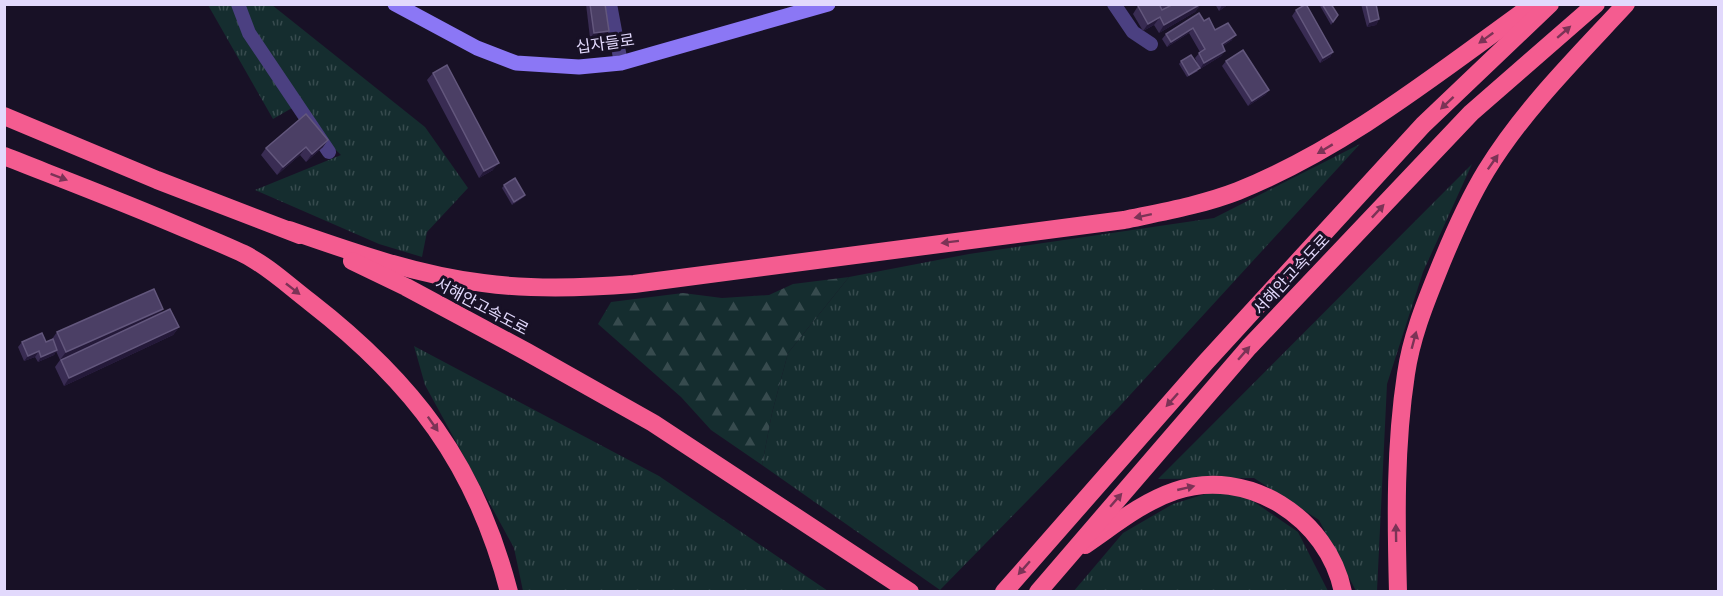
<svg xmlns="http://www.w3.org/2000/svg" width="1723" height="596" viewBox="0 0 1723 596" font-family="'PT Sans Narrow','Noto Sans KR',sans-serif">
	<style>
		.grass { fill: url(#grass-tufts) }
		.forest { fill: url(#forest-firs) }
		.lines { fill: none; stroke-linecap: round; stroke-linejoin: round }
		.minor { stroke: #4b4081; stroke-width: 14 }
		.secondary { stroke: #8b77f5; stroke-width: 15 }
		.motorway { stroke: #f45c90; stroke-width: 18 }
		.wall { fill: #392c53 }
		.shaded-wall { fill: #241939 }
		.building { fill: #4b3f65; stroke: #63577d; stroke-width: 1.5 }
		.oneway { fill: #7b3356 }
		.labels { text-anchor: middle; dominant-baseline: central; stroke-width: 6; stroke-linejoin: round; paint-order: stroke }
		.street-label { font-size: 16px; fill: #e2d9fc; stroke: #181126 }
	</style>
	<defs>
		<pattern id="grass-tufts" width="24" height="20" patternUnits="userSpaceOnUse" patternTransform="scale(1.5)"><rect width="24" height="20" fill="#152d2f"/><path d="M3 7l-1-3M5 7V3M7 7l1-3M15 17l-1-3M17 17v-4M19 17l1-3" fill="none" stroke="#374b4e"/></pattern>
		<pattern id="forest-firs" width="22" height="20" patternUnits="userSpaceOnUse" patternTransform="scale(1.5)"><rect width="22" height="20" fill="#152d2f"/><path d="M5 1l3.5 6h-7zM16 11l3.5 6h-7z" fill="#374b4e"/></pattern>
	</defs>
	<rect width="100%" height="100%" fill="#181126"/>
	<g class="grass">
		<polygon points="208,5 272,5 425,127 468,188 427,232 422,257 379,244 255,190 341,155 292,108 273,119"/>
		<polygon points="1360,144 1119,407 940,590 762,465 772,413 788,353 849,277 969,254 1214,218"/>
		<polygon points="1472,164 1423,272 1387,384 1377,591 1356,591 1319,520 1254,478 1158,479"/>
		<polygon points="414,346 659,476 828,591 523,591 514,548 425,385"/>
		<polygon points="1231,486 1298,532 1328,591 1073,592 1123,533 1173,504"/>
	</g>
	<polygon class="forest" points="849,277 788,353 772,413 762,465 711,430 681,397 598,324 611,302 683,293 722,298 769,295 793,284"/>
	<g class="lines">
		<g class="minor">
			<polyline points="238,4 249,33 329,152"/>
			<polyline points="610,4 621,63"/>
			<polyline points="1114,4 1133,32 1151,44"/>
		</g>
		<polyline class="secondary" points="395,4 477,48 516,63 579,67 621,63 828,4"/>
		<g class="motorway">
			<polyline points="4,116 157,180 300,235"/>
			<path d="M4,156C65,180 126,203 186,229C205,237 225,245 244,254C268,266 289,286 310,302C413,382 476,464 509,592"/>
			<path d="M289,230C352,252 417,275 483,283C533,290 584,288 634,284L1124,220C1162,212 1202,205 1238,191C1347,147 1439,72 1534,4"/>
			<polyline points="352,261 406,287 527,352 653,423 910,592"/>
			<path d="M1085,545C1113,526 1142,502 1175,491C1247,466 1328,518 1343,592"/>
			<polyline points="1004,592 1205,363 1423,125 1550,4"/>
			<polyline points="1038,592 1249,347 1471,113 1596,4"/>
			<path d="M1398,592C1396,518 1395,446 1406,374C1411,339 1424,306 1437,274C1451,239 1466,204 1486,171C1524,109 1577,57 1626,4"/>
		</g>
	</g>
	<g class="wall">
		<polygon points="586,4 605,4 605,36 590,38"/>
		<polygon points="1159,4 1201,4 1195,12 1159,33 1154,25 1143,31 1133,14 1138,6"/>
		<polygon points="1215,4 1229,4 1219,11"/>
		<polygon points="1319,4 1331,4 1338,15 1331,25"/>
		<polygon points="1361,4 1376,4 1379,19 1376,25 1367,27"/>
		<polygon points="1296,10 1333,52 1330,57 1320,63 1292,16"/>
		<polygon points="1204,21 1215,30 1232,40 1223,46 1225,51 1221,56 1200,69 1195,58 1200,52 1189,33 1167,47 1162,39 1166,34"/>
		<polygon points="1181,61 1198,71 1187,77 1179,64"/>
		<polygon points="1226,61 1269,90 1265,95 1248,106 1222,66"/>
		<polygon points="433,73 493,170 479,178 427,80"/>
		<polygon points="323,147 306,162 300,155 277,175 261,155 266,148"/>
		<polygon points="504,185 525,195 524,197 512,205 502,188"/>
		<polygon points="163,309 160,313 179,327 173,335 64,386 55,367 60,360 56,351 54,355 38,362 35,357 24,361 18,347 22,342 46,342 52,339 57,332"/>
	</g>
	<g class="shaded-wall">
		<polygon points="1201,4 1195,12 1159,33 1164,25"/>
		<polygon points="1224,4 1229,4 1219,11 1222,5"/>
		<polygon points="1160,17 1154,25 1143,31 1148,24"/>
		<polygon points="1379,19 1376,25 1367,27 1370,22"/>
		<polygon points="1193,28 1189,33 1167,47 1171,42"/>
		<polygon points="609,31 605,36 590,38 594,33"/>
		<polygon points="1236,35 1232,40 1218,49 1222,44"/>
		<polygon points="1225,51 1221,56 1200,69 1204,63"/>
		<polygon points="1333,52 1330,57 1320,63 1323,58"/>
		<polygon points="1269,90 1265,95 1248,106 1252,101"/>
		<polygon points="328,140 323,147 306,162 312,154"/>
		<polygon points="306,147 300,155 277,175 283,167"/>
		<polygon points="499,163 493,170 479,178 484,171"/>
		<polygon points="525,195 524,197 512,205 514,202"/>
		<polygon points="163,309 158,317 60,360 66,352"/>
		<polygon points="179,327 173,335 64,386 69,378"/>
		<polygon points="57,350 54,355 38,362 41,357"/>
		<polygon points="39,351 35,357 24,361 28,356"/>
	</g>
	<g class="building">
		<polygon points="590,4 605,4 609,31 594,33"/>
		<polygon points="1141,4 1159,4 1162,10 1170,6 1169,4 1201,4 1164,25 1160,17 1148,24 1138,6"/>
		<polygon points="1306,4 1333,52 1323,58 1296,10"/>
		<polygon points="1322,4 1331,4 1338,15 1333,22"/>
		<polygon points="1366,4 1376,4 1379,19 1370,22"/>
		<polygon points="1199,13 1204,21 1209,18 1215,30 1228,23 1236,35 1222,44 1225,51 1204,63 1199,53 1205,49 1193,28 1171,42 1166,34"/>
		<polygon points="1243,50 1269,90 1252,101 1226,61"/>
		<polygon points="1191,55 1200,68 1189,75 1181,61"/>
		<polygon points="447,65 499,163 484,171 433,73"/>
		<polygon points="306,114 328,140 312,154 306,147 283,167 266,148"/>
		<polygon points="515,178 525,195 514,202 504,185"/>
		<polygon points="154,289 163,309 66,352 57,332"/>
		<polygon points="170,309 179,327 69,378 61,360"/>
		<polygon points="42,333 46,342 53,339 57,350 41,357 39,351 28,356 22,342"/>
	</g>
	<defs><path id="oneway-solid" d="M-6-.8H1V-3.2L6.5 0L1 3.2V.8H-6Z" transform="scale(1.5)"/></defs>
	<g class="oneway">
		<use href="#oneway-solid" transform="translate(1564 32) rotate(-41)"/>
		<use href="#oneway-solid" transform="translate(1486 38) rotate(144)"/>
		<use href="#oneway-solid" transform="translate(1447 103) rotate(137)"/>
		<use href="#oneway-solid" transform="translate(1325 149) rotate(149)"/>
		<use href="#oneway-solid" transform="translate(1493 162) rotate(-55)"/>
		<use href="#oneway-solid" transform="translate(59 177) rotate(21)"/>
		<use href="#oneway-solid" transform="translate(1378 211) rotate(-47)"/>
		<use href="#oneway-solid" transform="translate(1143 216) rotate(168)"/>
		<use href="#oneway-solid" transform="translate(950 242) rotate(173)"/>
		<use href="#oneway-solid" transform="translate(293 289) rotate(38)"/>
		<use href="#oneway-solid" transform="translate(1414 340) rotate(-75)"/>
		<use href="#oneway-solid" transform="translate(1244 353) rotate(-49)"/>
		<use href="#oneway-solid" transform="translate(1172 400) rotate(132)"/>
		<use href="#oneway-solid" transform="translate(433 424) rotate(55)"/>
		<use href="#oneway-solid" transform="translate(1186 488) rotate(-13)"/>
		<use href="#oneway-solid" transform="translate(1116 500) rotate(-49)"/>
		<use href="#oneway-solid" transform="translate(1396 533) rotate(-91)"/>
		<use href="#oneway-solid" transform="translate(1024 568) rotate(131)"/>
	</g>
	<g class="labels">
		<g class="street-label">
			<text transform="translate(605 43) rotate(-8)">십자들로</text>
			<text transform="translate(1291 274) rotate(-47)">서해안고속도로</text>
			<text transform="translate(482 306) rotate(28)">서해안고속도로</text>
		</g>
	</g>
	<rect width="1723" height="596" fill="none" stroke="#e2d9fc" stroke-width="12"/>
</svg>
